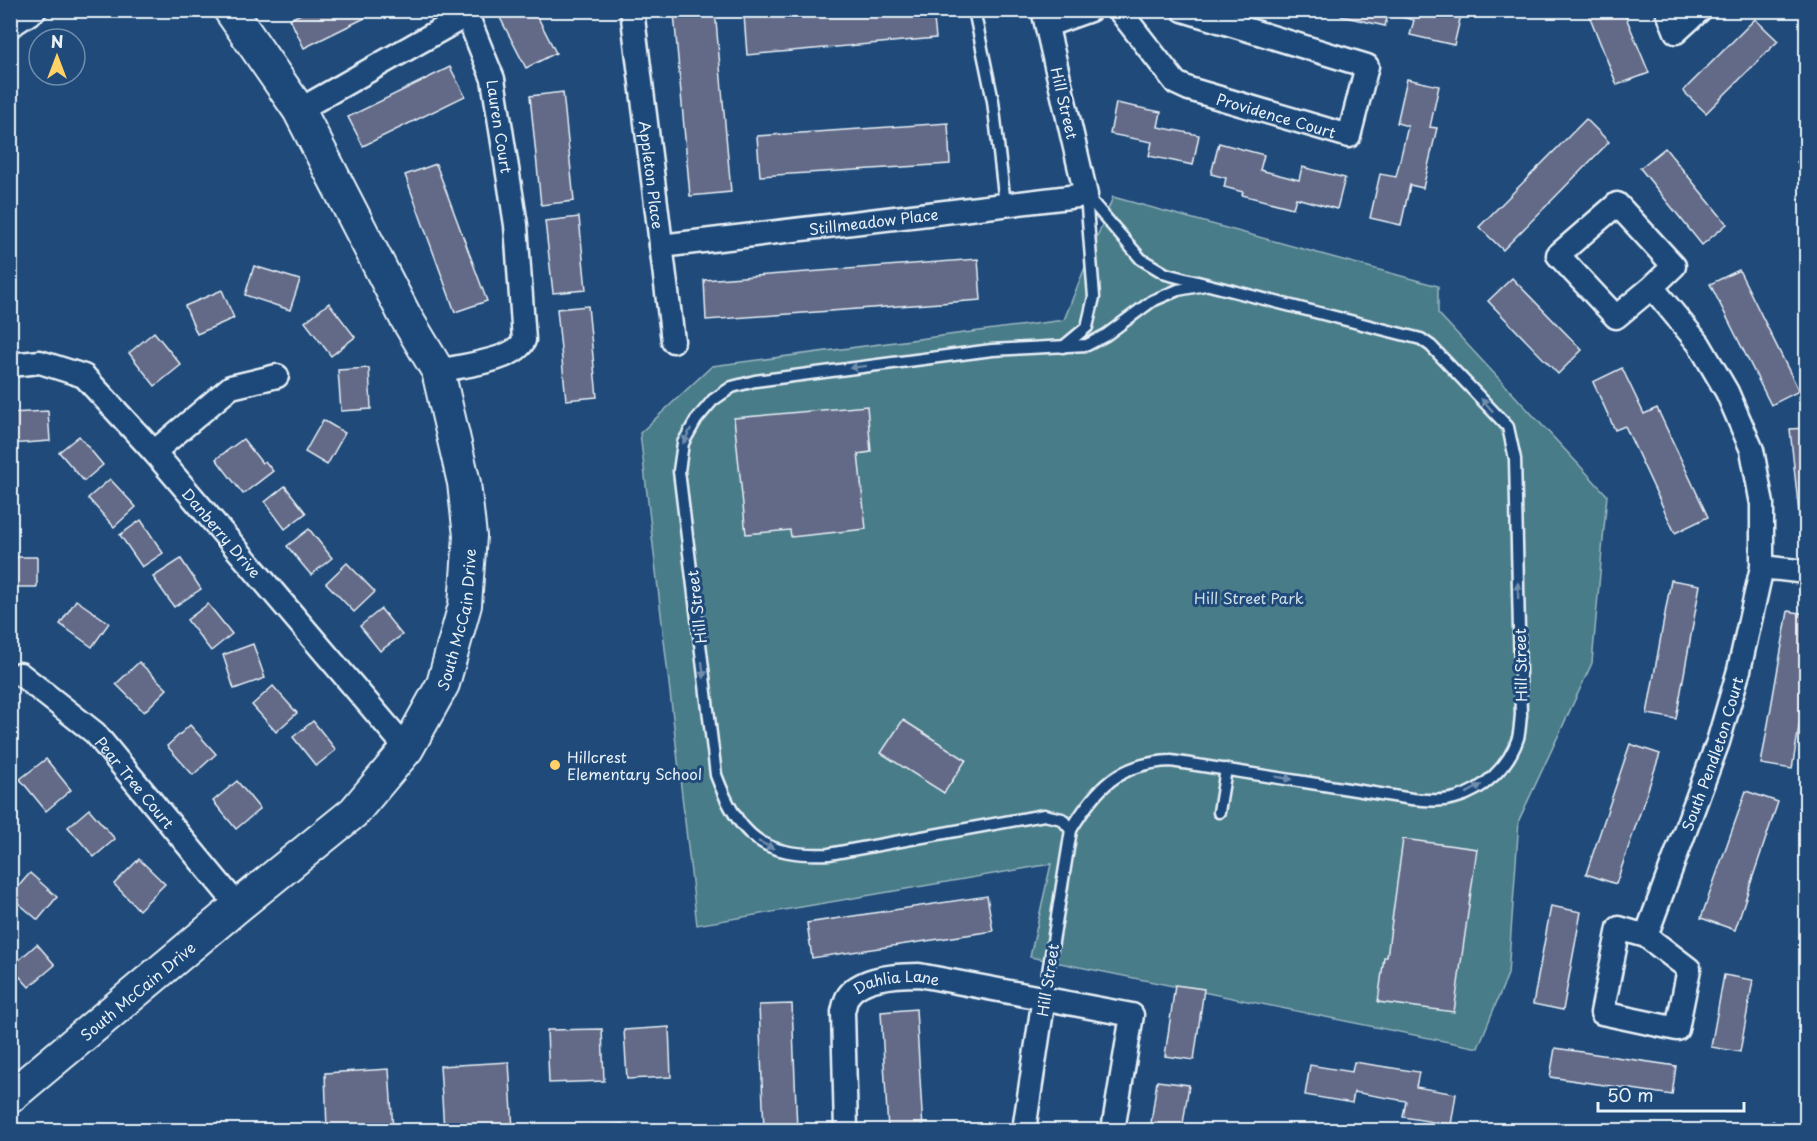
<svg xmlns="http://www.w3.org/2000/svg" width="1817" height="1141" viewBox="0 0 1817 1141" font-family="'Playpen Sans',sans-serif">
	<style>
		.green { fill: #4a7c89; stroke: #99b6c0; stroke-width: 1.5 }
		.building { fill: #636b88; stroke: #e8f1f8; stroke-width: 1.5 }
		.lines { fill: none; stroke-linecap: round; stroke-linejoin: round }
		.lane-casing { stroke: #e8f1f8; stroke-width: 15 }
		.street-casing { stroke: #e8f1f8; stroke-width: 27 }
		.secondary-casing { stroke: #e8f1f8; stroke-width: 36 }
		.lane { stroke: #1f4a7a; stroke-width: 10 }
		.street { stroke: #1f4a7a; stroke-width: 22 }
		.secondary { stroke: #1f4a7a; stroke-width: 32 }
		.oneway { fill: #6f8dac }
		.poi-dot { fill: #ffd166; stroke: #1f4a7a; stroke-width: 2 }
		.labels { text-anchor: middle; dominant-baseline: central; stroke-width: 6; stroke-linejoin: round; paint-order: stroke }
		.street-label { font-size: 15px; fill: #e8f1f8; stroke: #1f4a7a }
		.park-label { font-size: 15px; fill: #d0dfe7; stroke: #1f4a7a }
		.poi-label { font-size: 15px; fill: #e8f1f8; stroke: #1f4a7a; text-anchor: start }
	</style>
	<rect width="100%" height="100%" fill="#1f4a7a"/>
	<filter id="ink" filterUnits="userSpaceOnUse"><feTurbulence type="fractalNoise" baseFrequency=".0167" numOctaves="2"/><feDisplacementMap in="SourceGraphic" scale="12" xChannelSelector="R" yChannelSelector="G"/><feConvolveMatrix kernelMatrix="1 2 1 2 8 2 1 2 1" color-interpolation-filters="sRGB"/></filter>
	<g filter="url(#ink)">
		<polygon class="green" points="1113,197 1438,286 1438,313 1607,495 1592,663 1519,820 1508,974 1478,1048 1030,957 1051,864 697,925 640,433 712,366 1064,320"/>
		<g class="building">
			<polygon points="309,10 381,10 304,48 290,19"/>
			<polygon points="496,10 534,10 556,53 526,68"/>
			<polygon points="715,10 731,192 690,196 674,13"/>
			<polygon points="791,10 933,10 936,38 747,55 744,15"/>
			<polygon points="1342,10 1443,10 1461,15 1454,45 1410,35 1414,20 1388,14 1385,26 1341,16"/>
			<polygon points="1587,10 1623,10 1649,73 1617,85"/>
			<polygon points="1755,19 1778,41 1706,113 1683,91"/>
			<polygon points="450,67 465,96 363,146 348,117"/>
			<polygon points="1407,79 1439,86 1430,127 1437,128 1423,188 1410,185 1401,225 1370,218 1380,174 1396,177 1408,126 1397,123"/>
			<polygon points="563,92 574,201 541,205 530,96"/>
			<polygon points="1116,103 1161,112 1158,127 1199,135 1193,165 1149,156 1152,142 1110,134"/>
			<polygon points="1586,119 1609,142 1503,250 1479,227"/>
			<polygon points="948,123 950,164 760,176 757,136"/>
			<polygon points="1219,143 1264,155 1260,170 1299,180 1302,167 1345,178 1337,209 1296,198 1293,208 1242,195 1243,192 1224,187 1226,178 1211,174"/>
			<polygon points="1665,148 1727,224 1702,245 1640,168"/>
			<polygon points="1806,153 1806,171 1797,162"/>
			<polygon points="436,164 487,301 455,312 405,175"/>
			<polygon points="579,217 586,290 553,293 545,221"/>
			<polygon points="978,259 981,300 706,320 704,280"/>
			<polygon points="254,266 300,280 290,310 245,295"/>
			<polygon points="1739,270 1799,391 1771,405 1710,284"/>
			<polygon points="1512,278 1582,350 1558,374 1488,301"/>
			<polygon points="222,290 234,318 197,334 185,306"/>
			<polygon points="329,303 355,337 331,356 305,322"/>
			<polygon points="588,306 597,397 566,400 557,309"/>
			<polygon points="154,332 181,365 155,386 129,353"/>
			<polygon points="369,368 371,409 341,411 338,370"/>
			<polygon points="1622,368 1644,414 1657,408 1708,517 1675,533 1625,426 1615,430 1593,382"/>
			<polygon points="867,406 871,452 858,454 866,529 791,537 790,530 746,534 734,418"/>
			<polygon points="48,411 50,441 10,444 10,413"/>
			<polygon points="323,420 345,433 327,465 305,452"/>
			<polygon points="1806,428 1806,532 1801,532 1790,429"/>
			<polygon points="79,436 103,465 84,481 59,452"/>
			<polygon points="243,439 262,463 265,461 273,471 243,494 216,459"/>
			<polygon points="110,479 136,507 114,527 88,498"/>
			<polygon points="285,486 306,513 285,529 265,502"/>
			<polygon points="141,520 163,553 142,567 120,535"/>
			<polygon points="309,529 332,558 311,575 287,546"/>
			<rect x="10" y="557" width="27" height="30"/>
			<polygon points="181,559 201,589 174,607 153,577"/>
			<polygon points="347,563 375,592 354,612 326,583"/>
			<polygon points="1671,580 1700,585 1676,719 1647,714"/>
			<polygon points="76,600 109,623 92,647 60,624"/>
			<polygon points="208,604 232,634 211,651 187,620"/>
			<polygon points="381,609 402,635 380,651 360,626"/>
			<polygon points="1788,611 1806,614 1806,685 1792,769 1761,764"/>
			<polygon points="253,644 265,678 234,689 223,655"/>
			<polygon points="139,662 167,689 144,712 116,684"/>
			<polygon points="273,686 297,713 276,732 252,705"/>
			<polygon points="903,720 966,760 944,793 881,753"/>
			<polygon points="313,721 336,750 316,766 293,737"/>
			<polygon points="190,725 216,754 193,775 167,746"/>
			<polygon points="1630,744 1660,754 1616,884 1586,874"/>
			<polygon points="46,759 71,790 46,811 20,779"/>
			<polygon points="237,781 260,809 236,829 213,801"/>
			<polygon points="1746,791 1778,802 1735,930 1701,918"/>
			<polygon points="89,809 115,839 94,857 68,827"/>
			<polygon points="1403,839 1477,849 1454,1012 1378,1002 1384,957 1387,957"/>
			<polygon points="139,859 165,884 139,910 114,884"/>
			<polygon points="30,873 57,897 38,920 10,896"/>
			<polygon points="987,896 993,931 812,958 807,923"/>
			<polygon points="1551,906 1581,912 1563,1010 1533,1004"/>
			<polygon points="37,944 55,965 29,987 11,967"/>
			<polygon points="1724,975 1753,980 1740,1052 1711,1047"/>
			<polygon points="1175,985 1204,989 1194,1060 1165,1056"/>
			<polygon points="792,1004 797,1130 764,1130 759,1005"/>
			<polygon points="916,1009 923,1130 888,1130 881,1012"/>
			<polygon points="669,1027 671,1077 627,1079 624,1030"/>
			<polygon points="602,1029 604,1081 549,1083 547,1030"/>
			<polygon points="1555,1048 1676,1066 1672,1095 1550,1077"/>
			<polygon points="509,1062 513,1130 444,1130 440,1066"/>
			<polygon points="1354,1062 1419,1072 1416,1087 1456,1094 1451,1125 1403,1117 1406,1101 1354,1092 1352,1103 1305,1095 1310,1065 1352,1072"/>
			<polygon points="389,1069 393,1130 327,1130 325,1073"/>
			<polygon points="1157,1081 1189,1085 1182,1130 1150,1130"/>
			<polygon points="1773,1121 1785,1130 1766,1130"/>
			<polygon points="623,1124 623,1130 577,1130 576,1126"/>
		</g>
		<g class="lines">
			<g class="lane-casing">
				<g id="lane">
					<polyline points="974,10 993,101 1005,204"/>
					<polyline points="1063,347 1087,327 1094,297 1086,195"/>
					<polyline points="1219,812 1226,769"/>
					<path d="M1071,830L1062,819L1044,815L829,854C762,857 739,836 716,775L679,471L683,443L696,420L713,400L732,387L755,381L992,350L1087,345L1106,335L1152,301L1178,290L1205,285"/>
					<path d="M1044,997L1071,830C1096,788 1119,763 1171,761L1412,799C1426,800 1441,802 1455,798C1483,791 1509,766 1518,738C1520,731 1520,722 1521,715L1515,459L1508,427L1431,346L1421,339L1166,274L1141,259L1086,195"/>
				</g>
			</g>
			<g class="street-casing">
				<g id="street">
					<path id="s1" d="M632,10L673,341"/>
					<path id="s2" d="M1119,10L1176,83L1189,89L1349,136L1367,66L1183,10"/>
					<polyline points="1667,10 1676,32 1700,10"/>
					<polyline points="1048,25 1090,10"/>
					<polyline points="10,26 35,10"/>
					<path id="s3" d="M299,110L467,15L493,79L516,225L524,340C516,361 459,366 438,371"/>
					<path id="s4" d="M661,246L1086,195L1043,10"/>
					<path id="s5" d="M10,365L40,362L84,376L154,452L407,749"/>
					<polyline points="154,452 231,387 277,376"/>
					<polyline points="1762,567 1806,572"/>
					<path id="s6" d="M20,674L95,733L238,906"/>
					<path id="s7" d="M1646,936L1689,969L1677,1029L1602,1013L1619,928L1646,936L1718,742L1739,670L1762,567V504L1752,450L1727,392L1699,344L1652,287L1674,266L1617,204L1558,255L1616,317L1652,287"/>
					<path id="s8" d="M846,1130L843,1012C844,1008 845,1002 847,998C858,977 898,975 919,975L1132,1015L1113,1130"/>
					<polyline points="1024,1130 1044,997"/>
				</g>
			</g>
			<g class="secondary-casing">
				<g id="secondary">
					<path id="s9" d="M10,1097L238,906L354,812L407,749L443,684L465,605L470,536L464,483L438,371L405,316L299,110L230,10"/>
				</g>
			</g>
			<use href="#lane" class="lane"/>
			<use href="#street" class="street"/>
			<use href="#secondary" class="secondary"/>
		</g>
		<defs><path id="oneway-solid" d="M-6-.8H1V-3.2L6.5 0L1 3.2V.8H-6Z" transform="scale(1.5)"/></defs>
		<g class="oneway">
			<use href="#oneway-solid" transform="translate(858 367) rotate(173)"/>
			<use href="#oneway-solid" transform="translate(1487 405) rotate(-133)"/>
			<use href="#oneway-solid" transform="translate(687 436) rotate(118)"/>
			<use href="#oneway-solid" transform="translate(1518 591) rotate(-91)"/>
			<use href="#oneway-solid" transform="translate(703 670) rotate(83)"/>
			<use href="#oneway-solid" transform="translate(1284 778) rotate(9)"/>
			<use href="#oneway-solid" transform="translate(1474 789) rotate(-29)"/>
			<use href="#oneway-solid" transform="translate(766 845) rotate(25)"/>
		</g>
	</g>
	<circle class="poi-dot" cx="555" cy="765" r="6"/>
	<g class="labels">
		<g class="street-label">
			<text transform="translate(1065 103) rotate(77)">Hill Street</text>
			<text stroke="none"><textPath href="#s2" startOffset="198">Providence Court</textPath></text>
			<text stroke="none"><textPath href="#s3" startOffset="310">Lauren Court</textPath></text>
			<text stroke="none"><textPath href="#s1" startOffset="166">Appleton Place</textPath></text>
			<text stroke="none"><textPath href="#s4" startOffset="214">Stillmeadow Place</textPath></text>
			<text stroke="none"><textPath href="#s5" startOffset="285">Danberry Drive</textPath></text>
			<text transform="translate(696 607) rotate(-97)">Hill Street</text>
			<text stroke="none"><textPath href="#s9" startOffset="670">South McCain Drive</textPath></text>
			<text transform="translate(1520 665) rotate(-91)">Hill Street</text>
			<text stroke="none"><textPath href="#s7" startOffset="501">South Pendleton Court</textPath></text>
			<text stroke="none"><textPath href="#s6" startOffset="159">Pear Tree Court</textPath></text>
			<text transform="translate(1047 980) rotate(-81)">Hill Street</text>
			<text stroke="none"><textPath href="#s8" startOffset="188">Dahlia Lane</textPath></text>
			<text stroke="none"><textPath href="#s9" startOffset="166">South McCain Drive</textPath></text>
		</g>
		<g class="park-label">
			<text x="1249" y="597">Hill Street Park</text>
		</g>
		<g class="poi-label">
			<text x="567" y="756">Hillcrest<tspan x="567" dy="17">Elementary School</tspan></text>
		</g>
	</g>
	<rect width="1817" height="1141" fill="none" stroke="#1f4a7a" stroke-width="36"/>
	<rect x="18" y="18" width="1781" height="1105" fill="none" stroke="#e8f1f8" stroke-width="2" filter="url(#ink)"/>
	<g transform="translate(57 57)"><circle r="28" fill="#1f4a7a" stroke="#6f8dac" stroke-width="1.5"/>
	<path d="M0-4.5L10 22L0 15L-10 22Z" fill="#ffd166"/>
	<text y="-9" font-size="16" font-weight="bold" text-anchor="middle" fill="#e8f1f8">N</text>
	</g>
	<path d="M1598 1102v9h146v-9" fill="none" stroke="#e8f1f8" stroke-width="3"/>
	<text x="1607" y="1102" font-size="18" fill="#e8f1f8" stroke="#1f4a7a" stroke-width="4.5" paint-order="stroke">50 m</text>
</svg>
